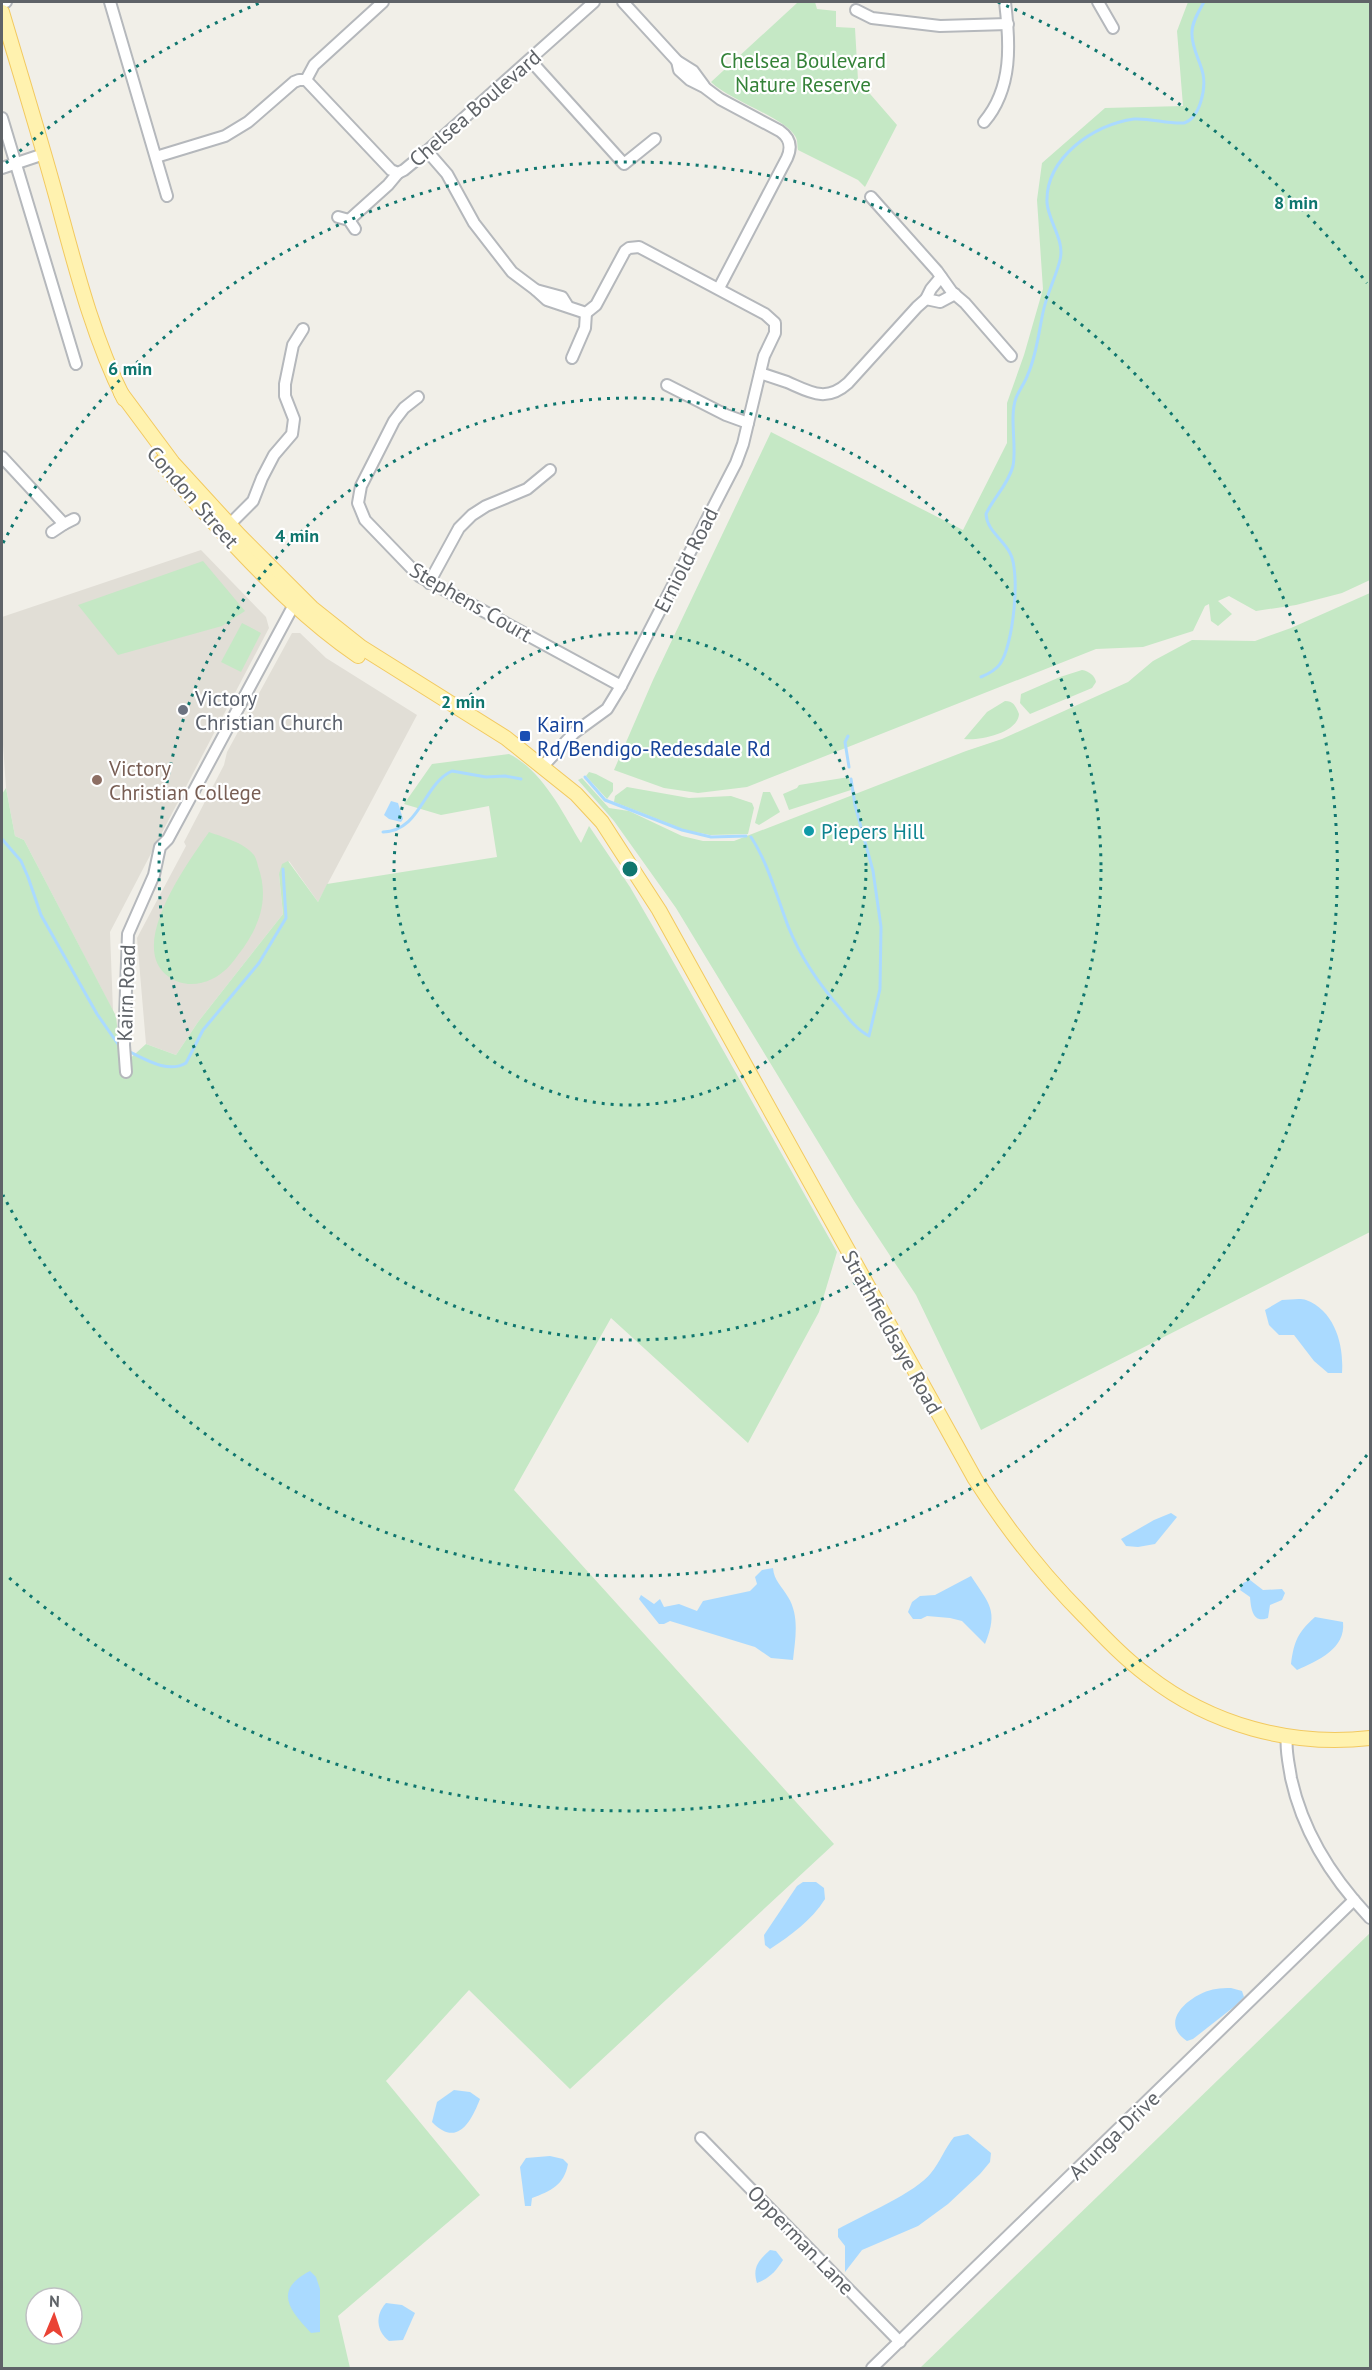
<svg xmlns="http://www.w3.org/2000/svg" width="1372" height="2370" viewBox="0 0 1372 2370" font-family="'PT Sans',sans-serif">
	<style>
		.education { fill: #e1ded6 }
		.green { fill: #c5e8c5; fill-rule: evenodd }
		.water { fill: #aadaff }
		.lines { fill: none; stroke-linecap: round; stroke-linejoin: round }
		.stream { stroke: #aadaff; stroke-width: 3 }
		.minor-casing { stroke: #b5b8bc; stroke-width: 14 }
		.major-casing { stroke: #f2c960; stroke-width: 16 }
		.minor { stroke: #fff; stroke-width: 10 }
		.major { stroke: #fff2af; stroke-width: 14 }
		.ring { fill: none; stroke: #0f766e; stroke-width: 3; stroke-dasharray: 3 6 }
		.worship-dot { fill: #6b7280; stroke: #fff; stroke-width: 2 }
		.transit-dot { fill: #1a4fb4; stroke: #fff; stroke-width: 2 }
		.education-dot { fill: #8d6e63; stroke: #fff; stroke-width: 2 }
		.culture-dot { fill: #0f9aa8; stroke: #fff; stroke-width: 2 }
		.labels { text-anchor: middle; dominant-baseline: central; stroke-width: 4.5; stroke-linejoin: round; paint-order: stroke }
		.park-label { font-size: 21px; fill: #348238; stroke: #fff }
		.street-label { font-size: 21px; fill: #5f6368; stroke: #fff }
		.worship-label { font-size: 21px; fill: #5b616d; stroke: #fff; text-anchor: start }
		.transit-label { font-size: 21px; fill: #164399; stroke: #fff; text-anchor: start }
		.education-label { font-size: 21px; fill: #785e54; stroke: #fff; text-anchor: start }
		.culture-label { font-size: 21px; fill: #0d838f; stroke: #fff; text-anchor: start }
		.centre { fill: #0f766e; stroke: #fff; stroke-width: 3 }
		.ring-label { font-size: 18px; text-anchor: middle; font-weight: bold; fill: #0f766e; stroke: #fff; stroke-width: 4.5; stroke-linejoin: round; paint-order: stroke }
	</style>
	<rect width="100%" height="100%" fill="#f1efe8"/>
	<g class="education">
		<polygon points="201,550 266,617 269,628 110,932 113,1011 24,840 15,836 6,788 2,730 2,617"/>
		<polygon points="292,633 300,633 326,658 417,715 318,902 289,861 279,874 283,914 198,1022 176,1055 146,1044 137,938 186,846 184,842 224,765 227,752"/>
	</g>
	<g class="green">
		<path d="M796,2H815L817,9L836,11V27L855,28L858,80L897,125L865,187L858,180L798,150C797,145 798,140 795,136C785,118 729,100 711,82L797,3Z"/>
		<polygon points="1188,2 1370,2 1370,580 1342,593 1296,605 1256,611 1229,596 1218,601 1232,614 1218,626 1211,621 1209,604 1205,606 1193,631 1143,647 1096,649 747,787 698,793 664,788 614,770 653,680 771,432 963,530 1007,443 1007,403 1024,355 1043,289 1037,200 1042,163 1105,108 1183,106 1177,31"/>
		<polygon points="203,561 245,611 222,626 118,655 78,605"/>
		<polygon points="1370,593 1370,1232 981,1430 916,1295 854,1201 676,908 614,821 578,780 582,778 609,808 629,811 682,836 703,841 734,841 966,751 1002,739 1128,682 1153,661 1192,640 1255,641 1291,628"/>
		<polygon points="242,623 261,633 241,672 221,662"/>
		<path d="M1082,670C1089,671 1095,676 1096,682L1092,688L1030,714L1020,703L1021,694L1060,677Z"/>
		<path d="M1005,701C1014,701 1016,707 1019,714C1018,733 980,741 964,739L987,712Z"/>
		<path d="M509,754C542,770 563,813 581,843L589,826L630,887L666,949L837,1252L819,1312L748,1443L611,1318L514,1490L834,1844L570,2089L469,1990L386,2081L480,2195L338,2316L350,2368H2V794L6,788L15,836L24,840L116,1016L120,1054L125,1063L146,1044L176,1055L198,1022L283,914L279,874L282,864L288,861L318,902L327,884L497,857L489,806L441,815L404,804L432,764ZM36,2298H72V2334H36Z"/>
		<polygon points="589,772 596,774 613,783 613,791 607,799 586,776"/>
		<polygon points="849,777 851,790 789,810 783,794 797,788 799,785"/>
		<polygon points="627,787 689,798 731,796 752,803 754,808 748,834 710,835 685,830 614,802 615,796"/>
		<polygon points="763,792 770,792 780,812 759,825 755,823"/>
		<path d="M209,832C222,837 243,842 253,854C256,857 257,862 258,866C270,900 259,928 238,955C231,965 223,974 212,979C198,986 181,986 169,977C125,947 189,861 209,832Z"/>
		<polygon points="1370,1933 1370,2368 920,2368"/>
	</g>
	<g class="water">
		<polygon points="391,801 398,803 403,819 401,822 389,819 384,815"/>
		<path d="M1282,1300C1290,1300 1300,1298 1306,1300C1335,1311 1344,1345 1342,1373H1328L1314,1361L1294,1335H1279L1269,1325L1265,1310Z"/>
		<polygon points="1171,1513 1177,1517 1155,1544 1138,1547 1126,1546 1121,1539 1154,1520"/>
		<path d="M773,1568C774,1581 782,1586 788,1597C800,1616 795,1640 793,1660L771,1658L755,1647L670,1621L664,1624H659L639,1599L641,1595L654,1604L660,1599L664,1607L679,1604L697,1611L703,1601L750,1591L757,1584L755,1577L762,1570Z"/>
		<path d="M971,1576C989,1604 999,1610 985,1644L962,1621L950,1618L927,1616L921,1619H913L908,1612L912,1602L920,1596L935,1595Z"/>
		<path d="M1250,1580L1263,1590L1282,1589L1285,1593L1282,1600L1270,1605L1268,1618C1253,1624 1251,1609 1250,1597L1240,1590L1243,1583Z"/>
		<path d="M1315,1617L1343,1622C1346,1649 1317,1661 1297,1670L1291,1664C1294,1641 1298,1632 1315,1617Z"/>
		<path d="M803,1882H816L824,1888L825,1899C811,1921 791,1935 770,1949L765,1945L764,1935L797,1886Z"/>
		<path d="M1231,1988L1242,1991L1244,1997L1235,2006L1193,2039L1187,2041C1156,2021 1193,1992 1216,1989C1220,1988 1226,1988 1231,1988Z"/>
		<path d="M454,2090L470,2092L480,2099C471,2122 457,2148 432,2122L437,2102Z"/>
		<path d="M968,2134L991,2153L990,2162L980,2174L948,2204L918,2226L862,2250L845,2272V2246L838,2237V2229C861,2216 917,2192 931,2173C940,2162 945,2148 954,2137Z"/>
		<path d="M550,2156L563,2159L568,2164C564,2185 551,2191 532,2198L531,2206H525L520,2167L526,2158Z"/>
		<path d="M770,2250L776,2251L783,2260C776,2271 770,2278 757,2283C752,2267 759,2260 770,2250Z"/>
		<path d="M310,2271L316,2277L320,2289V2332L311,2333C289,2310 273,2290 310,2271Z"/>
		<path d="M386,2303L402,2305L415,2313L403,2340L389,2341C376,2331 375,2315 386,2303Z"/>
	</g>
	<g class="lines">
		<g class="stream">
			<path d="M981,677C988,674 996,670 1000,664C1013,646 1021,573 1010,553C1003,539 987,531 986,514C994,497 1008,485 1013,466C1017,446 1009,417 1016,398C1019,390 1025,383 1028,374C1037,354 1039,329 1044,308C1048,292 1056,276 1060,260C1065,240 1049,223 1047,203C1045,158 1094,124 1134,119C1151,118 1167,124 1184,123C1200,118 1206,89 1203,74C1200,60 1191,47 1192,32C1192,22 1199,11 1204,2"/>
			<polyline points="848,736 845,742 849,767"/>
			<polyline points="585,777 605,800 682,830 711,837 746,836"/>
			<path d="M383,832C421,831 423,784 452,771L486,777L505,776L521,779"/>
			<path d="M751,837C768,863 777,897 788,926C800,956 818,983 840,1008C848,1018 857,1030 869,1036L880,989L881,927L873,871L855,805L851,779"/>
			<polyline points="2,839 21,861 28,877 41,915 97,1014 120,1047"/>
			<path d="M128,1051C145,1059 168,1074 186,1063L203,1030L259,963L286,918L283,869"/>
		</g>
		<g class="minor-casing">
			<g id="minor">
				<polyline points="110,2 167,196"/>
				<polyline points="623,2 677,61 693,71 704,86"/>
				<polyline points="1098,2 1113,28"/>
				<polyline points="2,3 6,2"/>
				<polyline points="856,10 872,18 940,26 1008,24"/>
				<polyline points="530,60 624,164 655,139"/>
				<path d="M677,61L679,70L690,80L704,87L720,99L780,131C790,138 792,147 787,158L719,288"/>
				<polyline points="306,80 391,170 398,173 404,170 427,151 594,2"/>
				<polyline points="306,80 314,65 383,2"/>
				<polyline points="2,118 76,364"/>
				<path d="M984,122C1013,88 1010,43 1005,2"/>
				<polyline points="427,151 447,174 474,223 512,272 536,290 562,297 567,305"/>
				<polyline points="156,157 225,136 248,122 294,82 299,80 306,80"/>
				<polyline points="2,168 44,154"/>
				<polyline points="871,197 937,271 952,292 965,303 1011,356"/>
				<polyline points="338,217 349,220 355,229"/>
				<polyline points="349,220 388,185 398,173"/>
				<polyline points="536,290 547,300 586,313 596,305 625,251 629,248 639,247 765,314 775,323 775,333 764,356 743,444 736,463 621,686 607,709 574,733 543,766"/>
				<polyline points="926,299 940,302 955,294"/>
				<polyline points="572,358 585,328 586,313"/>
				<path d="M760,373C769,376 778,379 787,382C810,392 826,403 848,383L917,307L926,299L931,289L941,277"/>
				<polyline points="667,385 726,415 748,423"/>
				<polyline points="418,397 404,408 394,421 361,486 358,503 365,520 419,576 621,686"/>
				<polyline points="2,457 64,524 74,519"/>
				<polyline points="230,524 253,501 262,478 274,455 292,434 294,419 285,396 285,384 293,345 303,329"/>
				<polyline points="52,532 64,524"/>
				<polyline points="429,583 459,528 472,515 486,506 527,489 550,470"/>
				<polyline points="126,1072 124,1045 128,934 154,875 160,847 168,839 297,599"/>
				<path d="M1287,1736C1285,1750 1289,1764 1291,1778C1303,1833 1332,1878 1370,1918"/>
				<polyline points="701,2138 900,2342"/>
				<polyline points="872,2368 1354,1900"/>
			</g>
		</g>
		<g class="major-casing">
			<g id="major">
				<path d="M2,12C20,73 39,134 56,196C75,265 92,335 124,399"/>
				<path d="M121,393L173,463L239,535L312,608L361,647L506,738L576,794L602,822L659,910L975,1479C1007,1529 1043,1575 1085,1617C1105,1638 1125,1659 1148,1676C1211,1725 1291,1747 1370,1738"/>
				<path d="M161,462C181,487 203,511 225,535C266,579 308,622 358,656"/>
			</g>
		</g>
		<use href="#minor" class="minor"/>
		<use href="#major" class="major"/>
	</g>
	<g class="ring">
		<circle cx="630" cy="869" r="236"/>
		<circle cx="630" cy="869" r="471"/>
		<path d="M3 543A707 707 0 1 1 3 1195"/>
		<path d="M1367 1455A942 942 0 0 1 6 1575M6 163A942 942 0 0 1 262 2M998 2A942 942 0 0 1 1367 283"/>
	</g>
	<circle class="worship-dot" cx="183" cy="710" r="6"/>
	<rect class="transit-dot" x="519" y="730" width="12" height="12" rx="3"/>
	<circle class="education-dot" cx="97" cy="780" r="6"/>
	<circle class="culture-dot" cx="809" cy="831" r="6"/>
	<g class="labels">
		<g class="park-label">
			<text x="803" y="60">Chelsea Boulevard<tspan x="803" dy="24">Nature Reserve</tspan></text>
		</g>
		<g class="street-label">
			<text transform="translate(475 108) rotate(-41)">Chelsea Boulevard</text>
			<text transform="translate(193 497) rotate(49)">Condon Street</text>
			<text transform="translate(686 560) rotate(-63)">Erniold Road</text>
			<text transform="translate(471 602) rotate(30)">Stephens Court</text>
			<text transform="translate(126 993) rotate(-88)">Kairn Road</text>
			<text transform="translate(892 1332) rotate(61)">Strathfieldsaye Road</text>
			<text transform="translate(1114 2135) rotate(-44)">Arunga Drive</text>
			<text transform="translate(801 2240) rotate(46)">Opperman Lane</text>
		</g>
		<g class="worship-label">
			<text x="195" y="698">Victory<tspan x="195" dy="24">Christian Church</tspan></text>
		</g>
		<g class="transit-label">
			<text x="537" y="724">Kairn<tspan x="537" dy="24">Rd/Bendigo-Redesdale Rd</tspan></text>
		</g>
		<g class="education-label">
			<text x="109" y="768">Victory<tspan x="109" dy="24">Christian College</tspan></text>
		</g>
		<g class="culture-label">
			<text x="821" y="831">Piepers Hill</text>
		</g>
	</g>
	<circle cx="630" cy="869" r="9" class="centre"/>
	<g class="ring-label">
		<text x="1296" y="209">8 min</text>
		<text x="130" y="375">6 min</text>
		<text x="297" y="542">4 min</text>
		<text x="463" y="708">2 min</text>
	</g>
	<rect width="1372" height="2370" fill="none" stroke="#5f6368" stroke-width="6"/>
	<g transform="translate(54 2316) rotate(2)"><circle r="28" fill="#ffffff" stroke="#bfc1c3" stroke-width="1.5"/>
	<path d="M0-4.5L10 22L0 15L-10 22Z" fill="#ea4335"/>
	<text y="-9" font-size="16" font-weight="bold" text-anchor="middle" fill="#5f6368">N</text>
	</g>
</svg>
